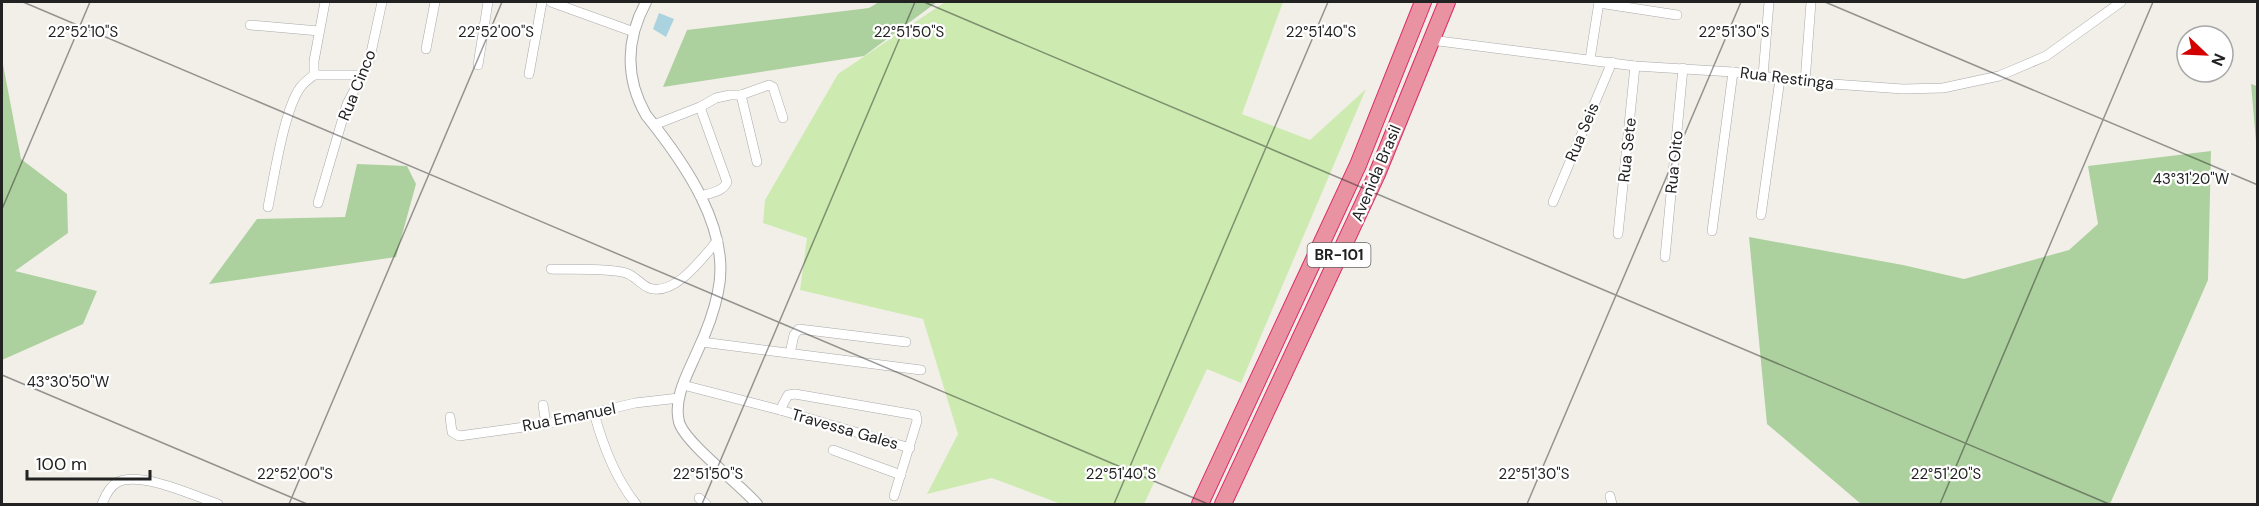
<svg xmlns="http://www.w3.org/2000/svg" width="2259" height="506" viewBox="0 0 2259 506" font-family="'DM Sans',sans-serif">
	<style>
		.grass { fill: #cdebb0 }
		.forest { fill: #add19e }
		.water { fill: #aad3df }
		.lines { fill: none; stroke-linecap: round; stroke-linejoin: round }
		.minor-casing { stroke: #a9a9a9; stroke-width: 10 }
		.tertiary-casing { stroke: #a9a9a9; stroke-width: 12 }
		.motorway-casing { stroke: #dc2a67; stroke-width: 18 }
		.minor { stroke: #fff; stroke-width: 9 }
		.tertiary { stroke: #fff; stroke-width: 10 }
		.motorway { stroke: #e892a2; stroke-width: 16 }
		.ticks { fill: none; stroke: #222; stroke-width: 1.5; stroke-opacity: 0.45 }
		.labels { text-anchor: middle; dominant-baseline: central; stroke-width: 4.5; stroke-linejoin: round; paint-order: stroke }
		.shield { fill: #fff; stroke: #646464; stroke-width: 1.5 }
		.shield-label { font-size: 15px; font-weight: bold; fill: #222 }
		.street-label { font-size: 16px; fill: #222; stroke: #fff }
		.ticks-label { font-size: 15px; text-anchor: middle; fill: #222; stroke: #fff; stroke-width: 4.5; stroke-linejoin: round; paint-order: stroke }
	</style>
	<rect width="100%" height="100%" fill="#f2efe9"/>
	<polygon class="grass" points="945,2 1283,2 1242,114 1310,140 1366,89 1241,383 1207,369 1144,504 1061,504 992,478 927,494 958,434 923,319 800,290 807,238 763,223 765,200 838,74"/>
	<g class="forest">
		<polygon points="879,2 937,2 864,56 663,87 687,30 869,8"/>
		<polygon points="2,59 21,159 67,194 68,233 15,271 97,291 83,324 2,360"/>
		<polygon points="2251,84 2257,86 2257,153"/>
		<polygon points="2211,151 2208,280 2110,504 1861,504 1767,424 1749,237 1903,265 1964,279 2069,250 2098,224 2088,166"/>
		<polygon points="357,164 407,166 416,184 396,257 209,284 257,219 345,217"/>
	</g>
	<polygon class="water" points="659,13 674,19 666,37 653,29"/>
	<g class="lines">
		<g class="minor-casing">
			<g id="minor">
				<polyline points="551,2 634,32"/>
				<polyline points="1599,3 1677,15"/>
				<polyline points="250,25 319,31"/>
				<polyline points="1431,40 1635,66 1733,72 1805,82 1903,89 1943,88 1999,76 2046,56 2121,2"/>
				<polyline points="426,49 435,2"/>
				<polyline points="1590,59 1599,2"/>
				<polyline points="478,65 488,2"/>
				<polyline points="529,74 542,2"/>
				<polyline points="314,75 314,61 325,2"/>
				<polyline points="1763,76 1769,2"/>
				<polyline points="1805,82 1811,2"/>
				<polyline points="741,95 757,162"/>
				<polyline points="654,125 700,107 716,98 730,95 741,95 769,85 773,87 783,118"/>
				<path d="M700,196C710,193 723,192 727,182L700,107"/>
				<polyline points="1553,202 1612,62"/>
				<polyline points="318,203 347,104 369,62 382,2"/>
				<path d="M268,207C274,178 284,110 300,88C304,82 309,79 314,75H363"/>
				<polyline points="1761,215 1780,79"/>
				<polyline points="1712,231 1733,72"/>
				<polyline points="1618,234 1635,66"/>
				<polyline points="1665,257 1683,68"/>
				<path d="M551,269C571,270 609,268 626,273C635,276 640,284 649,288C675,297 703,257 718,240"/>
				<polyline points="702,342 921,370"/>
				<polyline points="790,353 794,335 799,329 906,342"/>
				<polyline points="683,385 780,410 910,448"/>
				<polyline points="543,405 546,424"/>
				<polyline points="780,410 788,395 795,394 916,415 917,421 894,496"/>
				<path d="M594,413C603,446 615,478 636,504"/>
				<polyline points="450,417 452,432 459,436 546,424 635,403 679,398"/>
				<polyline points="833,450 901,475"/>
				<polyline points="1610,496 1612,504"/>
				<polyline points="699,498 706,504"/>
				<path d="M102,504C105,496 110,486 118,482C141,471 195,496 218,504"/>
			</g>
		</g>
		<g class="tertiary-casing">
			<path id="tertiary" d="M646,2C626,39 625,78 646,115C683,161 732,229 718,292C714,312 706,333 697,352C688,373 673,398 679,422C685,443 740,484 757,504"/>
		</g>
		<g class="motorway-casing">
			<g id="motorway">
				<polyline points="1200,504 1358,165 1423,2"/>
				<polyline points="1223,504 1377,174 1447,2"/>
			</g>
		</g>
		<use href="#minor" class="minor"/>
		<use href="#tertiary" class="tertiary"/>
		<use href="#motorway" class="motorway"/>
	</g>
	<path class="ticks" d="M23,2L1208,504M924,2L2109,504M1825,2L2258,185M2,209L90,2M2,375L307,504M289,504L502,2M702,504L915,2M1114,504L1328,2M1527,504L1741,2M1940,504L2153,2"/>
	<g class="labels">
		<rect class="shield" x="1307.5" y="243" width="63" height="24" rx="4.5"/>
		<g class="shield-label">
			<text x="1339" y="255">BR-101</text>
		</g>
		<g class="street-label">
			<text transform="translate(1787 78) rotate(7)">Rua Restinga</text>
			<text transform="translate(357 85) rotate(-68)">Rua Cinco</text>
			<text transform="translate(1582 132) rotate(-67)">Rua Seis</text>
			<text transform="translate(1627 150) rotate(-84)">Rua Sete</text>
			<text transform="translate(1674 162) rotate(-84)">Rua Oito</text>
			<text transform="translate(1376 173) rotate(-67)">Avenida Brasil</text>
			<text transform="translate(569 417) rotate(-11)">Rua Emanuel</text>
			<text transform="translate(845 429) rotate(16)">Travessa Gales</text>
		</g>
	</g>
	<g class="ticks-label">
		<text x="83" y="37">22°52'10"S</text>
		<text x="496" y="37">22°52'00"S</text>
		<text x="909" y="37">22°51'50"S</text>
		<text x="1321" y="37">22°51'40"S</text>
		<text x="1734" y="37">22°51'30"S</text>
		<text x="2191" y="184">43°31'20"W</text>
		<text x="68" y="387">43°30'50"W</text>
		<text x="295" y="479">22°52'00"S</text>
		<text x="708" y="479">22°51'50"S</text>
		<text x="1121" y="479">22°51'40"S</text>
		<text x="1534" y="479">22°51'30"S</text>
		<text x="1946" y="479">22°51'20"S</text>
	</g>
	<rect width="2259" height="506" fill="none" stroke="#222222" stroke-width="6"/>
	<g transform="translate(2205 54) rotate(113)"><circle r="28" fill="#ffffff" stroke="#a7a7a7" stroke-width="1.5"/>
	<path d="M0-4.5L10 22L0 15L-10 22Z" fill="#d40000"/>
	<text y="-9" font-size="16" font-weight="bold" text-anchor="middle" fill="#222222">N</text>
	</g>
	<path d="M27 470v9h123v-9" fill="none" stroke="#222222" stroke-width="3"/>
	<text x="36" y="470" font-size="18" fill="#222222" stroke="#ffffff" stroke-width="4.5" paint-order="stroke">100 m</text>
</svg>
